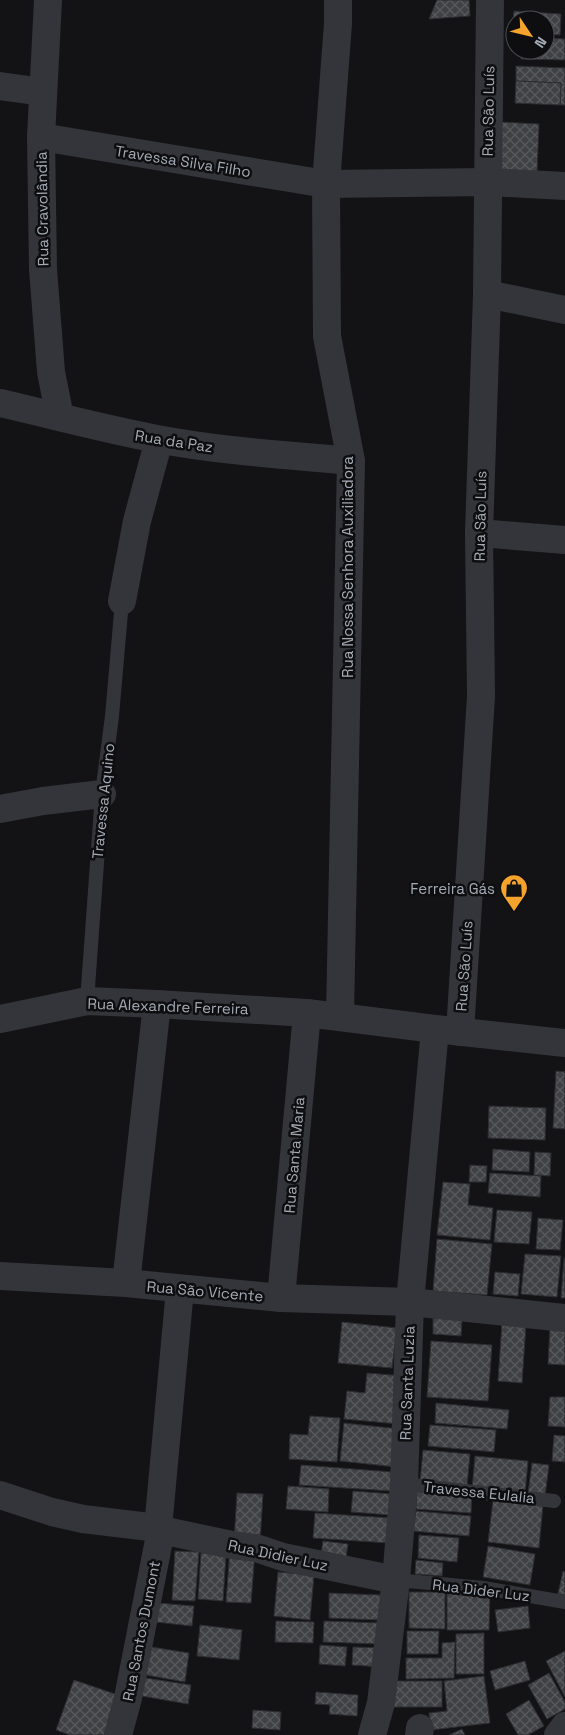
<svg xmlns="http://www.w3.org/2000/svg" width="565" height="1735" viewBox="0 0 565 1735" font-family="'Space Grotesk',sans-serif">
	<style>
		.building { fill: url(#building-cross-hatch); stroke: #2d2d31 }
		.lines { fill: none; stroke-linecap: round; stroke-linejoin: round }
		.lane { stroke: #34353a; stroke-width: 14 }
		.street { stroke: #34353a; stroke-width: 28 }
		.labels { text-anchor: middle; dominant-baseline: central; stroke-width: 5; stroke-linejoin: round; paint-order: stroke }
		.street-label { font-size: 15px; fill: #a4abb5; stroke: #0e0e10 }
		.poi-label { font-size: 15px; fill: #a4abb5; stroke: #0e0e10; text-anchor: end }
	</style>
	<defs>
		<pattern id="building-cross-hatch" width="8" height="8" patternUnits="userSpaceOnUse" patternTransform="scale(1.25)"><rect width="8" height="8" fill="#3f4145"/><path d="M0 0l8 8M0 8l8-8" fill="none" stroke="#585a5e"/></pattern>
	</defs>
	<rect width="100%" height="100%" fill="#131315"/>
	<g class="building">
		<polygon points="437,0 469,0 470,16 429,19"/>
		<polygon points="514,11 561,14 560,35 545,34 545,20 515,20 515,32 512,31"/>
		<polygon points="545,38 565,39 565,60 521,59 522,50 545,50"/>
		<polygon points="516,66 565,68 565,105 560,105 561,83 516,81"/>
		<polygon points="516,81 561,83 560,105 515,103"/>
		<polygon points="500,122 539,124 537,172 497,171"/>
		<polygon points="556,1071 565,1072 565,1129 553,1128"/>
		<polygon points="489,1106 546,1108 545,1140 488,1138"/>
		<polygon points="493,1149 530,1152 529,1172 492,1170"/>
		<polygon points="535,1152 551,1153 550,1176 534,1175"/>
		<polygon points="470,1165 487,1166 486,1182 469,1182"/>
		<polygon points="490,1173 541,1176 540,1197 488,1193"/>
		<polygon points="443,1182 470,1184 468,1205 493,1208 490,1240 437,1235"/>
		<polygon points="497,1210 532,1212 529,1244 494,1242"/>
		<polygon points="538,1218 563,1220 560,1250 536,1249"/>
		<polygon points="437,1239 492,1244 487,1295 433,1291"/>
		<polygon points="525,1254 561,1256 557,1297 521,1294"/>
		<polygon points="564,1258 565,1258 565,1298 561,1298"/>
		<polygon points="495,1272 520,1274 518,1296 493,1294"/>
		<polygon points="433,1318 462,1320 461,1336 433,1334"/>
		<polygon points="342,1322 397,1328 392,1368 338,1363"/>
		<polygon points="502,1323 526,1324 522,1383 498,1381"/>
		<polygon points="550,1328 565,1329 565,1365 548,1364"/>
		<polygon points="431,1341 492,1345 488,1401 427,1397"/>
		<polygon points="367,1373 404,1376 399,1424 344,1419 347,1391 365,1393"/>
		<polygon points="550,1397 565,1397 565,1427 548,1426"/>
		<polygon points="436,1403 509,1410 507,1429 435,1423"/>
		<polygon points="310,1416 340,1418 337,1462 289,1459 290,1434 308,1435"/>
		<polygon points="344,1423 400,1429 396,1467 340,1461"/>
		<polygon points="430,1425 496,1430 494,1452 428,1446"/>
		<polygon points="554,1435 565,1436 565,1462 552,1461"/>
		<polygon points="423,1450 470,1454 467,1486 420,1482"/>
		<polygon points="475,1456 528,1461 525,1494 472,1489"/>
		<polygon points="532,1463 549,1465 545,1496 528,1494"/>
		<polygon points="301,1465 393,1472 392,1491 299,1485"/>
		<polygon points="288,1486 329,1489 328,1512 286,1509"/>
		<polygon points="417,1489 472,1493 471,1513 416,1509"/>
		<polygon points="353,1491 393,1494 391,1515 351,1512"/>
		<polygon points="237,1493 263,1494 260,1543 234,1541"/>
		<polygon points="493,1500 543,1505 539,1548 488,1542"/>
		<polygon points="416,1511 471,1516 469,1536 413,1531"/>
		<polygon points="315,1513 391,1518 389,1543 313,1538"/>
		<polygon points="419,1535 459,1538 457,1562 418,1558"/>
		<polygon points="323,1541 348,1544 345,1564 320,1561"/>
		<polygon points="488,1546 535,1554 530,1585 483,1577"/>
		<polygon points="230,1549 255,1551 251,1603 226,1602"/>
		<polygon points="175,1551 199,1552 195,1601 172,1600"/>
		<polygon points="201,1553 226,1555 223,1601 198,1599"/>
		<polygon points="416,1560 443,1563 442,1576 415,1574"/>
		<polygon points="563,1571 565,1572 565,1595 558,1594"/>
		<polygon points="278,1572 314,1575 310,1620 274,1616"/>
		<polygon points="447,1590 490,1590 489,1630 447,1630"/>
		<polygon points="409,1592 445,1592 445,1629 409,1628"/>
		<polygon points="329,1593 381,1595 380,1620 329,1618"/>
		<polygon points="158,1603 194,1606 192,1626 156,1622"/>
		<polygon points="528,1606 530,1628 498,1632 495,1610"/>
		<polygon points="276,1621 314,1622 313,1643 275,1642"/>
		<polygon points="324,1621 381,1623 380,1644 323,1642"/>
		<polygon points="200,1625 242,1630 239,1660 197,1656"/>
		<polygon points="407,1631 439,1631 438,1654 407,1654"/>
		<polygon points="484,1633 484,1674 456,1674 456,1634"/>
		<polygon points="455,1642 454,1678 406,1679 406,1658 442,1658 442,1643"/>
		<polygon points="320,1645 347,1647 345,1666 319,1664"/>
		<polygon points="151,1647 189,1653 185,1682 146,1675"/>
		<polygon points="353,1647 383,1648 382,1667 352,1665"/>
		<polygon points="565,1651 565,1697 546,1661"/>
		<polygon points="525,1661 530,1680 495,1690 490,1671"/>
		<polygon points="549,1673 565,1702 565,1709 547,1719 528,1685"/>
		<polygon points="484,1676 490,1723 431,1730 429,1713 447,1711 444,1681"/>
		<polygon points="139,1677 191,1685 188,1704 136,1695"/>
		<polygon points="74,1680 118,1695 104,1735 70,1735 56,1730"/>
		<rect x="391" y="1681" width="51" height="26"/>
		<polygon points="316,1692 358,1695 357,1716 329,1714 330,1705 315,1704"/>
		<polygon points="529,1700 544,1726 528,1735 518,1735 506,1714"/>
		<polygon points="253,1710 281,1712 280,1730 252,1728"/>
		<polygon points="462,1729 465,1735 449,1735"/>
	</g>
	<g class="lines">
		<g class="lane">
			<polyline points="87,1001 102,794 112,716 122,601"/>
			<polyline points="404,1484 554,1501"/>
			<polyline points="396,1580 484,1588 565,1602"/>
		</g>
		<g class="street">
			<polyline points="48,0 41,137 43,269 51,372 60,417"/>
			<polyline points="338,0 338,23 326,184 327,336 351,461 340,1016"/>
			<polyline points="0,86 43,92"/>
			<polyline points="41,137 326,184 487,182 565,186"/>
			<polyline points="487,294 565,310"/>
			<path d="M0,403C52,415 104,429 157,439C220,451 286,455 351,461"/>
			<polyline points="479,533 565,540"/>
			<polyline points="122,601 137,521 159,440"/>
			<polyline points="0,809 43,801 102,794"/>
			<polyline points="0,1019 87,1001 157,1004 307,1013 435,1029 565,1043"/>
			<polyline points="460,1032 481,696 479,533 487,294 490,0"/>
			<polyline points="0,1276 126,1283 281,1298 410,1302 565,1318"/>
			<polyline points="126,1283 157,1004"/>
			<polyline points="281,1298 307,1013"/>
			<polyline points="0,1495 52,1512 83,1519 158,1528"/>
			<polyline points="158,1528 180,1289"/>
			<polyline points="161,1530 232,1545 256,1548 283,1557 396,1580"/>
			<polyline points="118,1735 128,1698 161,1530 158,1528"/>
			<polyline points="372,1735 381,1703 396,1580 404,1484 410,1302 435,1029"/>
			<polyline points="419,1735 420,1728"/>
			<polyline points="558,1735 565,1726"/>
		</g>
	</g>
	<defs>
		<g id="shop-pin" transform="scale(1.4375)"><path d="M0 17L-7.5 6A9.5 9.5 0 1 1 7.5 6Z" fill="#f4a32c" stroke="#0e0e10"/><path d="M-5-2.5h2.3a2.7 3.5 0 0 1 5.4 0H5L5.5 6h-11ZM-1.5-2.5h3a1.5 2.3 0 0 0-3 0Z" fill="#111"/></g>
	</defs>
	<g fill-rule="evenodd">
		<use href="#shop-pin" x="514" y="888"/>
	</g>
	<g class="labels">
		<g class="street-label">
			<text transform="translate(488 111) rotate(-89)">Rua São Luís</text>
			<text transform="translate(183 161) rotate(9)">Travessa Silva Filho</text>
			<text transform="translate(42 209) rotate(-91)">Rua Cravolândia</text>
			<text transform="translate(174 441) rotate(9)">Rua da Paz</text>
			<text transform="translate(480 516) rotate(-89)">Rua São Luís</text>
			<text transform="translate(347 567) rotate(-90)">Rua Nossa Senhora Auxiliadora</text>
			<text transform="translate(103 801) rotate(-84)">Travessa Aquino</text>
			<text transform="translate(464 966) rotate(-86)">Rua São Luís</text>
			<text transform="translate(168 1006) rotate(2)">Rua Alexandre Ferreira</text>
			<text transform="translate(294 1155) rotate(-85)">Rua Santa Maria</text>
			<text transform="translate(205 1291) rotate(5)">Rua São Vicente</text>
			<text transform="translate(407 1383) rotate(-88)">Rua Santa Luzia</text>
			<text transform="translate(479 1492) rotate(6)">Travessa Eulalia</text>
			<text transform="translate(278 1555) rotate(12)">Rua Didier Luz</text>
			<text transform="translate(481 1590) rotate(7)">Rua Dider Luz</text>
			<text transform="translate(141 1631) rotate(-79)">Rua Santos Dumont</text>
		</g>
		<g class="poi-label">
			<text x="495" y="888">Ferreira Gás</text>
		</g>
	</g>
	<g transform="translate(530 35) rotate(125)"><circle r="24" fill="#0e0e10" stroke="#4a4d52"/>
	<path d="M0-4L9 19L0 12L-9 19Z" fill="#f4a32c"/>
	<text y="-8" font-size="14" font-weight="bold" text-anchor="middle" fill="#a4abb5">N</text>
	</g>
</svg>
